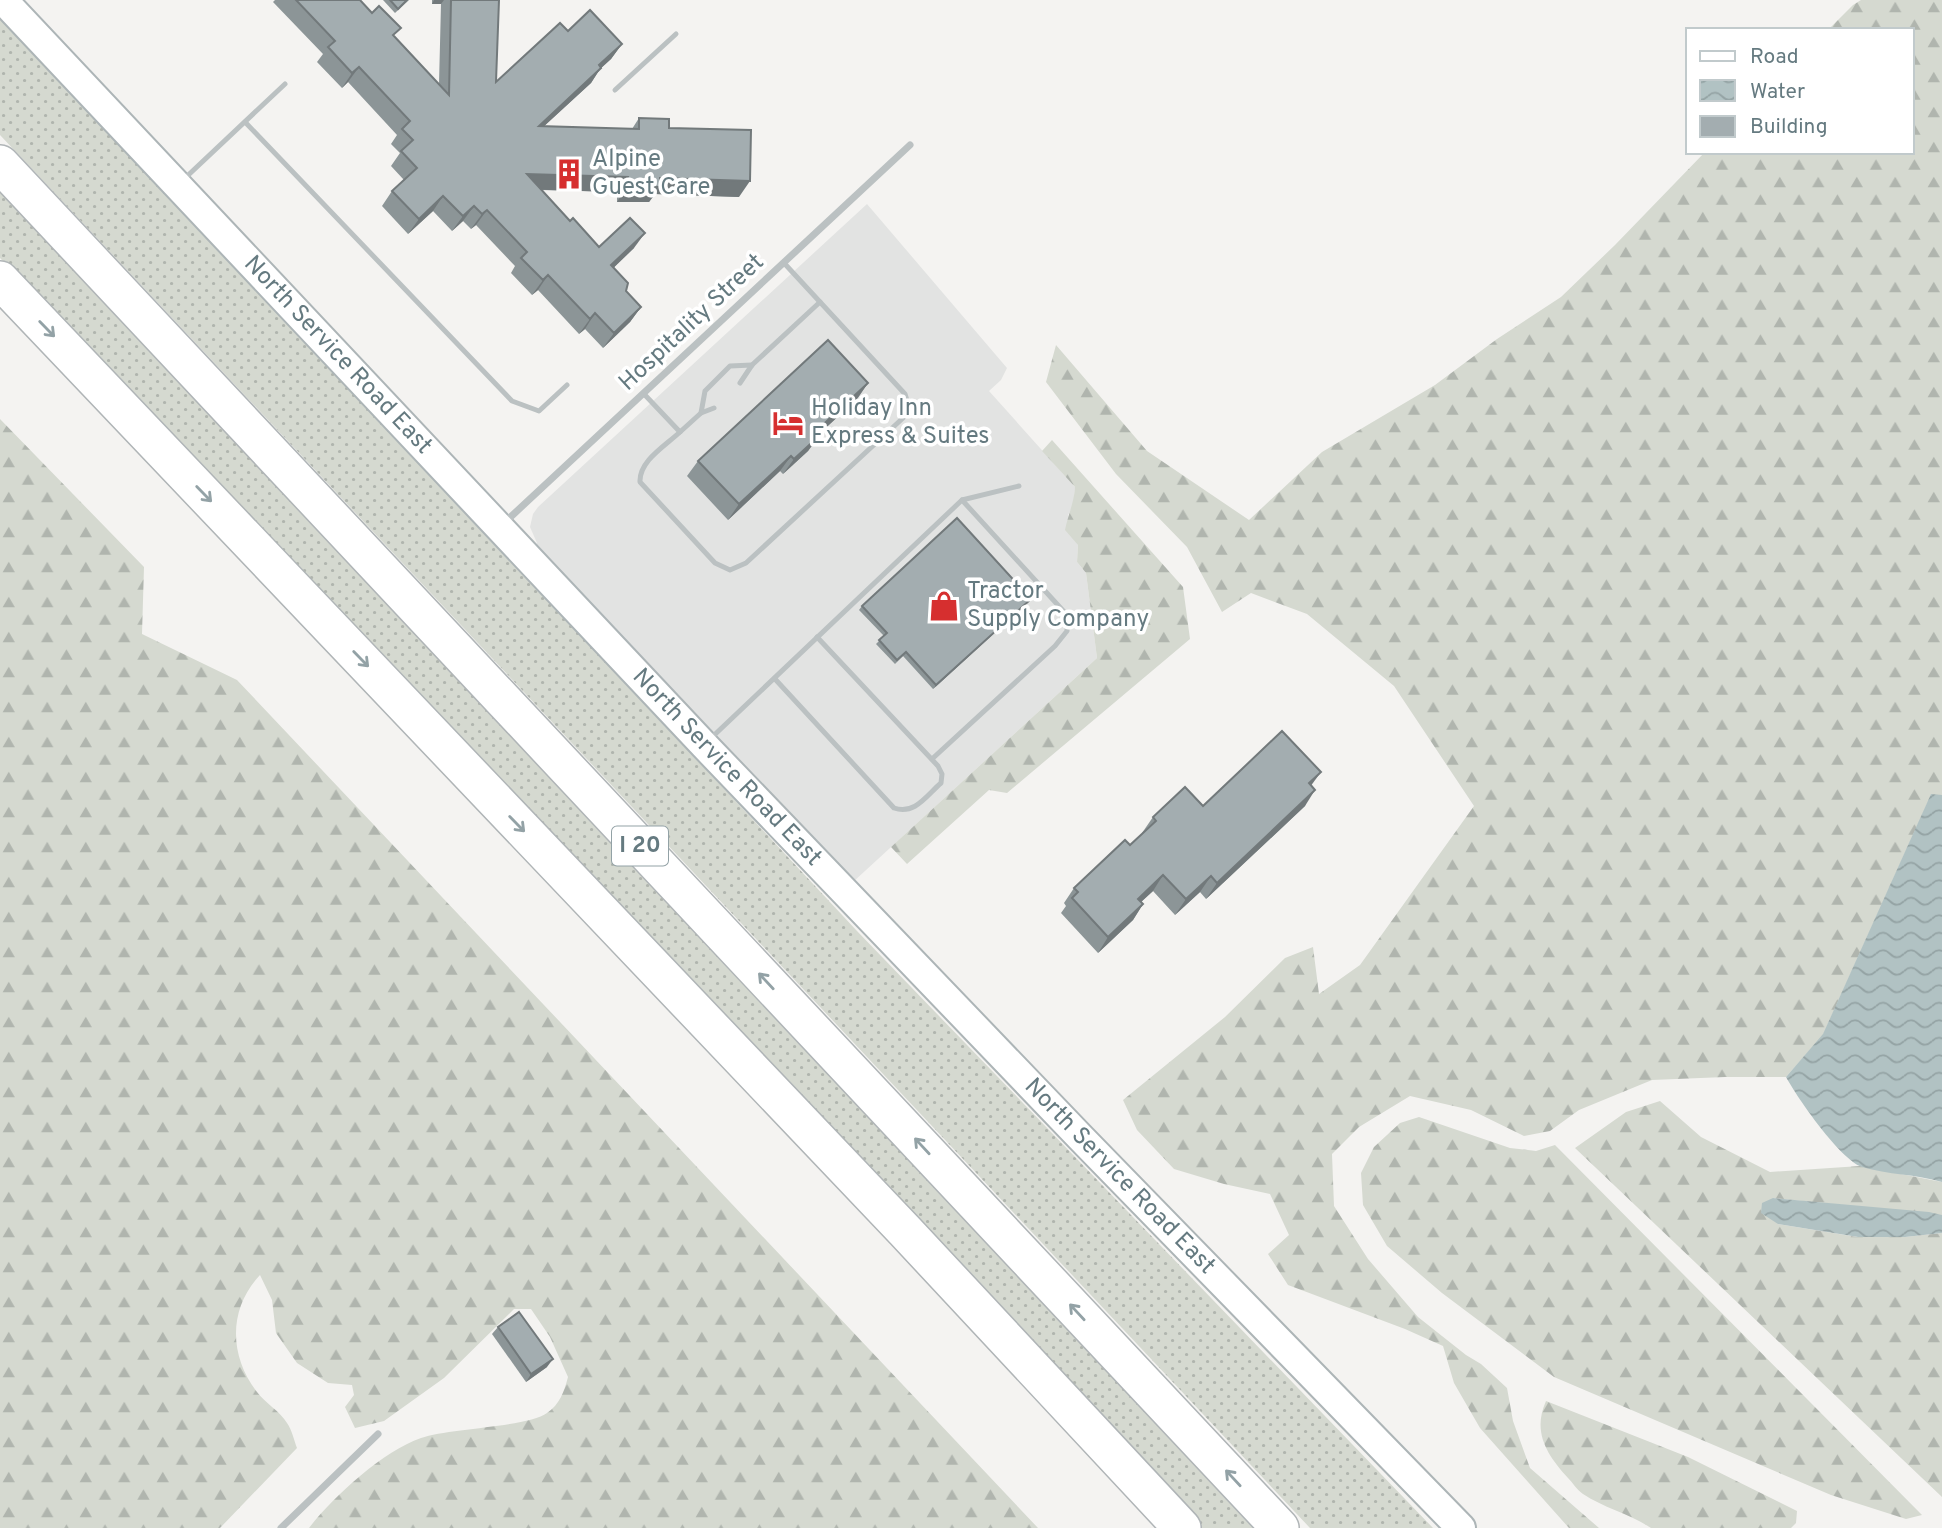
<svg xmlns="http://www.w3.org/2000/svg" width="1942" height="1528" viewBox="0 0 1942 1528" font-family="Overpass,sans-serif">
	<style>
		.built { fill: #e2e3e2 }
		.grass { fill: url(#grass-dots) }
		.forest { fill: url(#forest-firs) }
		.water { fill: url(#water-waves) }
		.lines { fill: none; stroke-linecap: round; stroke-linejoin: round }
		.secondary-casing { stroke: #adb5b7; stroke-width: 32 }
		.highway-casing { stroke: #b0b5b7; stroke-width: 40 }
		.lane { stroke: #bbc1c2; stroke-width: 5 }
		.street { stroke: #bbc1c2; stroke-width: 7 }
		.secondary { stroke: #fff; stroke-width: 28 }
		.highway { stroke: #fff; stroke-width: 37 }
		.wall { fill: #8c9597 }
		.shaded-wall { fill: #72797b }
		.building { fill: #a3adb0; stroke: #72797b; stroke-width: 2 }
		.oneway { stroke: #93a2a6 }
		.labels { text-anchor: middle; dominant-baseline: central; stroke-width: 7; stroke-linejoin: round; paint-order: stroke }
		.shield { fill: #fff; stroke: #93a2a6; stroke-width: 2 }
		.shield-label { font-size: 23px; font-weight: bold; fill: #657a80 }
		.poi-label { font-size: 24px; fill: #657a80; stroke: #fff; text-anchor: start }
		.street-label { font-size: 24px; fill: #657a80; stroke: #fff }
	</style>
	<defs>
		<pattern id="grass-dots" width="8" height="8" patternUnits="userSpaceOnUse" patternTransform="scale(1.75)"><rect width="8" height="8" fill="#d5d9d0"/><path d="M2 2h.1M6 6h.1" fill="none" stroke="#b0b5ae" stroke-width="1.8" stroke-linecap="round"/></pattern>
		<pattern id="forest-firs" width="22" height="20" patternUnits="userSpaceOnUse" patternTransform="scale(1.75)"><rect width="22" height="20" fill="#d5d9d0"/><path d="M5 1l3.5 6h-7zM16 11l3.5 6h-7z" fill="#b0b5ae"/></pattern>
		<pattern id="water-waves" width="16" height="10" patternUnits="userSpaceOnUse" patternTransform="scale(1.75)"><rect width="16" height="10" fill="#b1c2c3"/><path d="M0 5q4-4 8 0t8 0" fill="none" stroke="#94a3a4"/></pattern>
	</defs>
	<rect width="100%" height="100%" fill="#f4f3f1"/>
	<polygon class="built" points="867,204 1007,368 1001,380 989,391 1075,487 1074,505 1068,515 1078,545 1077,562 1086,573 1097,658 853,882 536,545 537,543 530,527 533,514 538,507"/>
	<g class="grass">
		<polygon points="0,14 857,931 1433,1528 1310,1528 0,135"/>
		<polygon points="0,187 1261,1528 1194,1528 0,258"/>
	</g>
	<g class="forest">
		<polygon points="1861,0 1942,0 1942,795 1931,795 1823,1035 1786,1077 1725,1077 1652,1080 1579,1110 1550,1131 1524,1136 1471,1110 1410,1096 1359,1127 1332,1154 1334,1206 1368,1259 1418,1317 1466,1355 1481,1364 1507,1388 1513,1421 1530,1468 1599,1528 1569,1528 1480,1428 1454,1383 1443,1346 1405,1329 1288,1285 1268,1254 1289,1235 1270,1194 1224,1184 1174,1169 1137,1130 1123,1100 1225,1017 1285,958 1313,947 1319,994 1360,965 1474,806 1394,686 1307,614 1251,593 1222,612 1187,547 1116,474 1046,382 1056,345 1147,451 1249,520 1322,452 1435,385 1497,339 1561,297 1615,245 1705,152 1912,152 1912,30 1828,30 1853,5"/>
		<path d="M0,419L144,567L142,634L237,680L1038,1528H309C333,1497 383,1451 421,1438C449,1428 529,1427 547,1413C560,1404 564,1392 568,1377L550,1337L531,1309H514L444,1378L384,1421L355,1428L345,1407L354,1395L352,1385L328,1383L297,1363L276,1333L272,1300L260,1275C228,1309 229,1356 257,1392C265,1403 280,1411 287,1423C292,1430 294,1440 297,1448L220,1528H0Z"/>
		<path d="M1052,440L1183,587L1190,639L1007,793L989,790L907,864L891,847L1097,658L1086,573L1077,562L1078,545L1065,530C1068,515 1074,503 1075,487L1042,451Z"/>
		<polygon points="1660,1101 1701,1137 1770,1172 1860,1166 1942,1182 1942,1215 1773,1198 1778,1224 1857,1237 1905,1237 1942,1233 1942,1497 1575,1148 1626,1112"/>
		<polygon points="1419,1117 1510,1148 1536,1151 1555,1145 1922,1515 1906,1519 1831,1495 1554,1377 1442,1293 1387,1246 1363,1205 1361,1173 1374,1147 1400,1123"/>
		<path d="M1546,1401L1688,1457L1797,1511L1796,1523L1791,1528H1651C1630,1514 1604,1508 1583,1494C1577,1490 1573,1483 1568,1478C1547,1455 1532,1432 1546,1401Z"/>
	</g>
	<g class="water">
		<path d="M1931,794L1942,795V1182C1916,1174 1888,1175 1862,1167C1840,1159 1798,1099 1786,1077L1823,1034Z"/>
		<polygon points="1773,1198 1929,1212 1942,1215 1942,1233 1905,1237 1858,1237 1778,1224 1761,1213 1762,1203"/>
	</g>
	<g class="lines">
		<g class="secondary-casing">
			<g id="secondary">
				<path id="s1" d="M3,0L704,745L1080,1137L1461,1528"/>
			</g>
		</g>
		<g class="highway-casing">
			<g id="highway">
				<polyline points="0,164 1280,1528"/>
				<polyline points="0,280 905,1231 1182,1528"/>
			</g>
		</g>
		<g class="lane">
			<polyline points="615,90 676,34"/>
			<polyline points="245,122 512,401 539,411 567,385"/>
			<polyline points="183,180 285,84"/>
			<polyline points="740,383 752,365 820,302"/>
			<path d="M644,394L680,432C665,446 639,461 640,482L715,563L730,570L746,563L903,418L909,407L905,394L784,263"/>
			<polyline points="701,413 705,391 730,366 752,365"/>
			<polyline points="680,432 701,413 714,408"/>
			<path d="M775,679L894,808C915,815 926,796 941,783L942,774L938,766L817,637"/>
			<polyline points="709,740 962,500 1019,486"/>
			<polyline points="932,759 1055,646 1067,631 1067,615 962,500"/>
		</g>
		<g class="street">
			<polyline points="503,524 910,145"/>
			<polyline points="281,1528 378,1434"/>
		</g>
		<use href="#secondary" class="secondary"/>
		<use href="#highway" class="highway"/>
	</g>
	<g class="wall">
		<polygon points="275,0 360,0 439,84 441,4 432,4 432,0 499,0 496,82 568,31 622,44 611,59 600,69 591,83 544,126 632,129 639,118 669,128 739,197 655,194 649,202 617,202 617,192 541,190 570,221 599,247 634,248 614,267 626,291 641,307 630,322 603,348 585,329 579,334 538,290 532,295 511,273 515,266 476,225 471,229 463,221 452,231 433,211 408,234 382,206 392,191 404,180 391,166 400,153 391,144 397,135 348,82 342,88 317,62 323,54 273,2"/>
		<polygon points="383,0 409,0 395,13"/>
		<polygon points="868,383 857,399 818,435 819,436 808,451 783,474 780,471 728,520 687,476 698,461"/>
		<polygon points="1031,599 1028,602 933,689 903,656 895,664 876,644 884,636 859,610 862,606"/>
		<polygon points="1311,786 1305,806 1206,899 1200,892 1175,915 1153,891 1141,902 1143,904 1133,920 1098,953 1061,913 1066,906 1064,903 1074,888 1130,845 1143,834 1142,833 1153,817 1203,806"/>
		<polygon points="498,1327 547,1367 526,1382 492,1334"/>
	</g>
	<g class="shaded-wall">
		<polygon points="434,0 444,0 441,4 432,4"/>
		<polygon points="622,44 611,59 600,69 591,83 528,141 539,126 599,65"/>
		<polygon points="359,67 348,82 342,88 352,73"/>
		<polygon points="527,174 628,177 617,192 516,189"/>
		<polygon points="660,178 750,181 739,197 655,194 649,202 617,202 627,186"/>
		<polygon points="443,196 433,211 408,234 419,219"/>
		<polygon points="474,206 463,221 452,231 463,216"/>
		<polygon points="487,210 476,225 471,229 482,214"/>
		<polygon points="645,233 634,248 601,280 611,265"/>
		<polygon points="548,275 538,290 532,295 543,280"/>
		<polygon points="641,307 630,322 603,348 614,333"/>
		<polygon points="595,313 585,329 579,334 590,319"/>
		<polygon points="868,383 857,399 805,447 815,432"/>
		<polygon points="819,436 808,451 783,474 794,459"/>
		<polygon points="791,456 780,471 728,520 739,504"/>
		<polygon points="1031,599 1028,602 933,689 936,685"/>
		<polygon points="1321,772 1310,787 1309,783"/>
		<polygon points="1315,790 1305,806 1206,899 1217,883"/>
		<polygon points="1163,875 1153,891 1128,914 1138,899"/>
		<polygon points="1211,876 1200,892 1175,915 1186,899"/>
		<polygon points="1143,904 1133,920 1098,953 1108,937"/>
		<polygon points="553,1359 547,1367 526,1382 531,1374"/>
	</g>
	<g class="building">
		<polygon points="296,0 360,0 372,13 379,6 401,28 393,35 449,95 451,0 499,0 496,82 560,23 568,31 590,10 622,44 599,65 601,68 539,126 639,129 639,118 669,119 669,128 751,130 750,181 660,178 660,187 627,186 628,177 527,174 570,221 573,218 599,247 630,218 645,233 611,265 628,283 626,291 641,307 614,333 595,313 590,319 548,275 543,280 521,258 527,252 487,210 482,214 474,206 463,216 443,196 419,219 392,191 417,168 401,151 413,140 402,129 410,121 359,67 352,73 328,47 335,41"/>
		<polygon points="390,0 407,0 398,9"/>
		<polygon points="828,340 868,383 815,432 819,436 794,459 791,456 739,504 698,461"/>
		<polygon points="957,518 1031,599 936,685 906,652 897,660 879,640 887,633 862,606"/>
		<polygon points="1282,731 1321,772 1309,783 1315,790 1217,883 1211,876 1186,899 1163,875 1138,899 1143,904 1108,937 1072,898 1078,892 1074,888 1125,840 1130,845 1156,821 1153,817 1185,787 1203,806"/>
		<polygon points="519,1312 553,1359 531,1374 498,1327"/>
	</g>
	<defs><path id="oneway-shaft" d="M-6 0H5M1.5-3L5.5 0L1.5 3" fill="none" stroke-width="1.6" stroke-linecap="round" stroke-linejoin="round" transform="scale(1.75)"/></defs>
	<g class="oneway">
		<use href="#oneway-shaft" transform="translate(47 329) rotate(46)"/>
		<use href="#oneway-shaft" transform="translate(204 494) rotate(46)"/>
		<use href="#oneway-shaft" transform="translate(361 659) rotate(46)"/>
		<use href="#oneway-shaft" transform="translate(517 824) rotate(46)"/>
		<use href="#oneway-shaft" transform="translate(766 981) rotate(-133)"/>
		<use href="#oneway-shaft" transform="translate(922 1146) rotate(-133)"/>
		<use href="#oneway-shaft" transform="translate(1077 1312) rotate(-133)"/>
		<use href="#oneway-shaft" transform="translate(1233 1478) rotate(-133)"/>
	</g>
	<defs>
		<g id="building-bare" transform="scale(2.415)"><path d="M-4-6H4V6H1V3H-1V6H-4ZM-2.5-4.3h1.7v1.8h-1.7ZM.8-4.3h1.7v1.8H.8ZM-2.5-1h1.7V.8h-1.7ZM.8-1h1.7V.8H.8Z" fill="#d62f2f" stroke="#fff" stroke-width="2.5" paint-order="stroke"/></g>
		<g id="hotel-bare" transform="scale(2.415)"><path d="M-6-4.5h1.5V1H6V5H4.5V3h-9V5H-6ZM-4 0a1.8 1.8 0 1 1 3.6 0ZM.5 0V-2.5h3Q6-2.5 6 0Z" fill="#d62f2f" stroke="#fff" stroke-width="2.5" paint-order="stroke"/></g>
		<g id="shop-bare" transform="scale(2.415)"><path d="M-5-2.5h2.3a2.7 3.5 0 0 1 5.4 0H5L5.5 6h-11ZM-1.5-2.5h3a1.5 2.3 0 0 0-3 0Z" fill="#d62f2f" stroke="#fff" stroke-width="2.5" paint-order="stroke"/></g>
	</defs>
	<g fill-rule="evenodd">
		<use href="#building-bare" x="569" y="174"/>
		<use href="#hotel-bare" x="788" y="423"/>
		<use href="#shop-bare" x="944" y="606"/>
	</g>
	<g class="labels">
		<rect class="shield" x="612" y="826.5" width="56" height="39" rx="5"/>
		<g class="shield-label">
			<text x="640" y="846">I 20</text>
		</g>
		<g class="poi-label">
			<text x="592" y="160">Alpine<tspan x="592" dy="28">Guest Care</tspan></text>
			<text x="811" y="409">Holiday Inn<tspan x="811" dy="28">Express &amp; Suites</tspan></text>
			<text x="967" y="592">Tractor<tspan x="967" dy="28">Supply Company</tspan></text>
		</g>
		<g class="street-label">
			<text transform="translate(692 323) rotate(-43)">Hospitality Street</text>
			<text stroke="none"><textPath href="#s1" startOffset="488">North Service Road East</textPath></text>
			<text stroke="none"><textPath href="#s1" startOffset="1055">North Service Road East</textPath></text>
			<text stroke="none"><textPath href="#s1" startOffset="1622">North Service Road East</textPath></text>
		</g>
	</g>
	<rect x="1686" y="28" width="228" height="126" fill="#ffffff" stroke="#c1cacc" stroke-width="2"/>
	<rect x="1700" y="51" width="35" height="10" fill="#ffffff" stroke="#c1cacc" stroke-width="2"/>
	<text x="1750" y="63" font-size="21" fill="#657a80">Road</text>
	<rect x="1700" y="80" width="35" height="21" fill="url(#water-waves)" stroke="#c1cacc" stroke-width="2"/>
	<text x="1750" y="98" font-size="21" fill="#657a80">Water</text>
	<rect x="1700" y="116" width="35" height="21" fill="#a3adb0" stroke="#c1cacc" stroke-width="2"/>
	<text x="1750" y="133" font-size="21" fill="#657a80">Building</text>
</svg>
